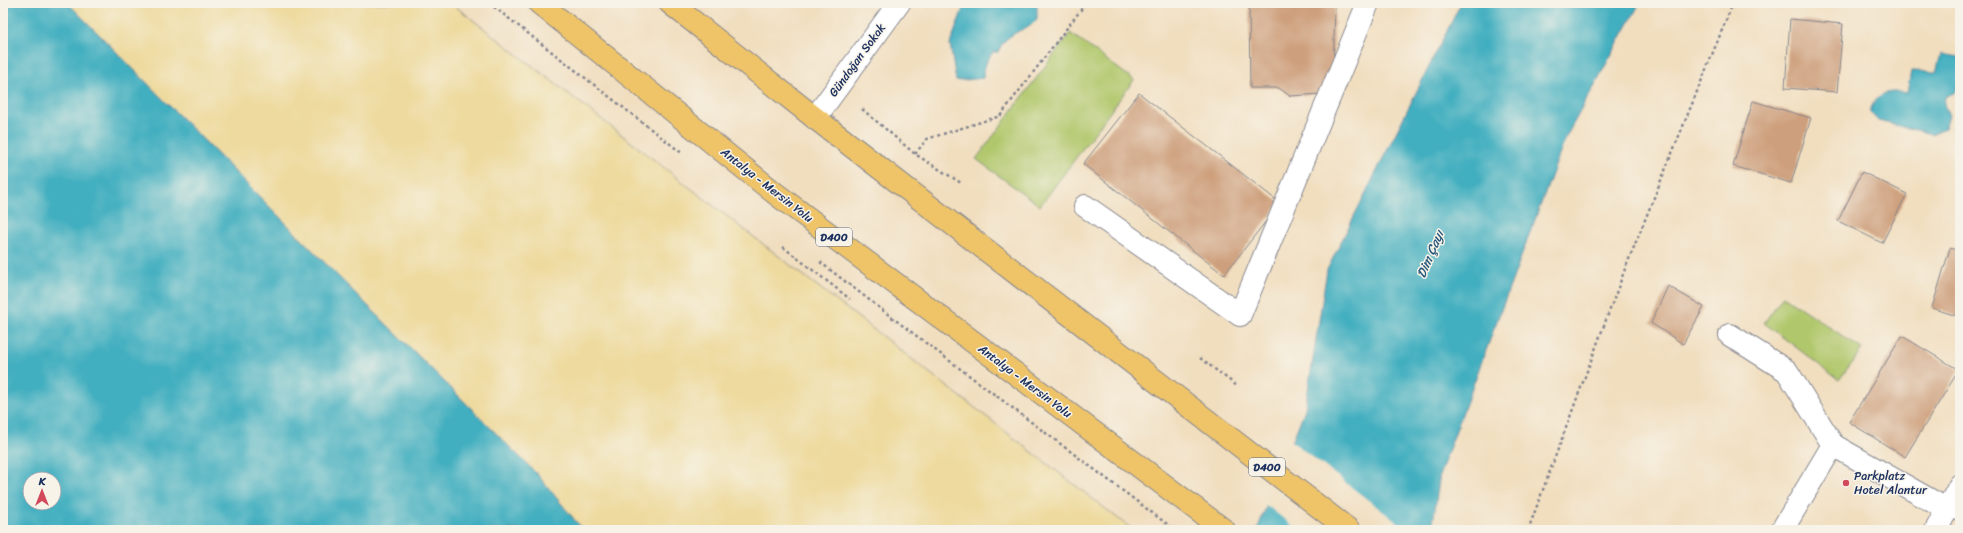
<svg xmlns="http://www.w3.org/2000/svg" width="1963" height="533" viewBox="0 0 1963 533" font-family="Sriracha,sans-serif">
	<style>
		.green { fill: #b1c76c; stroke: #667b65 }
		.sand { fill: #eeda9e; stroke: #84847e }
		.water { fill: #42afc0; stroke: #2e6f8f; fill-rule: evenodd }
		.pier { fill: #f1debf }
		.building { fill: #cd9f7b }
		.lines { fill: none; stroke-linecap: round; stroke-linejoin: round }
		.minor-casing { stroke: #86868e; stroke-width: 24 }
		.highway-casing { stroke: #86868e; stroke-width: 24 }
		.path { stroke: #86868e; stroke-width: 2.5; stroke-dasharray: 3 3; stroke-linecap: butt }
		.minor { stroke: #fff; stroke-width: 22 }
		.highway { stroke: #efc469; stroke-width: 22 }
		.poi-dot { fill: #d1495b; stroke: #f7f3e8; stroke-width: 1.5 }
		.labels { text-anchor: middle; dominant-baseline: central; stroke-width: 3; stroke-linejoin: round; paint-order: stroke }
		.shield { fill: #f7f3e8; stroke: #5d6a87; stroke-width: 1 }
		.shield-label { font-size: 11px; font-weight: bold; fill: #1b2f5e }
		.street-label { font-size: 12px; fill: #1b2f5e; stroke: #f7f3e8 }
		.poi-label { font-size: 12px; fill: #1b2f5e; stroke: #f7f3e8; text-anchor: start }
		.water-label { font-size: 13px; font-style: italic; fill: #27557b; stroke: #f7f3e8 }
	</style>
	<rect width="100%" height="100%" fill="#f7f3e8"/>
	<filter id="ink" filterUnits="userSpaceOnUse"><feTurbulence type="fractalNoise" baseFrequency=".025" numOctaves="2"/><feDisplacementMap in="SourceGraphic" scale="8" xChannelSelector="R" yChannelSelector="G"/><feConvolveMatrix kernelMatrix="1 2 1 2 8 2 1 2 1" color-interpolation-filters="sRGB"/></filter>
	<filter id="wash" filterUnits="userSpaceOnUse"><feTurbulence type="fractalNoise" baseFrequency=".012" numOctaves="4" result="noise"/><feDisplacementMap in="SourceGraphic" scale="16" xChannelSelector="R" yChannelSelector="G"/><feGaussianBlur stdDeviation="0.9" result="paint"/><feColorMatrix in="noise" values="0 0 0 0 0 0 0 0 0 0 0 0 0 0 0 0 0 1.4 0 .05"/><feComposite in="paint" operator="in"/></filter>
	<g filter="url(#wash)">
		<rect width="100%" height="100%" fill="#f1debf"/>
		<g class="green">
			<polygon points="1070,33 1134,80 1040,206 976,159"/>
			<polygon points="1783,296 1862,349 1839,380 1764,323"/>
		</g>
		<polygon class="sand" points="68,3 451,3 1133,530 583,530 536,473 338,276"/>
		<g class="water">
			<path d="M3,3H68L338,276L536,473L583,530H3ZM30,479H54V503H30Z"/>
			<path d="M965,3H1037V20C1022,33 1006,32 998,52H993C987,61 983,67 983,78L956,81L950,44Z"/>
			<polygon points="1461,3 1640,3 1566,137 1440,473 1432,530 1257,530 1305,409 1327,270"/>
			<path d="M1941,54L1960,57V73L1956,92L1945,97L1944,105L1949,115L1945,128L1932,134L1878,121L1870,112C1875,92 1889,90 1907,93L1911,71L1936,72Z"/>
		</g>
		<polygon class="pier" points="1290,440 1407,530 1298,530 1265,504"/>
		<g id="blocks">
			<g class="building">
				<polygon points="1249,3 1335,3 1333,76 1322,94 1290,96 1279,88 1250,88"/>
				<polygon points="1790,19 1843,24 1837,92 1785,88"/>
				<polygon points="1139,93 1280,203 1224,275 1083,164"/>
				<polygon points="1753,101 1811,118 1791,183 1733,166"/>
				<polygon points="1862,172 1907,194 1882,243 1838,221"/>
				<polygon points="1950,248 1960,251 1960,317 1932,308"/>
				<polygon points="1668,286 1704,307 1683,344 1651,323"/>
				<polygon points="1902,336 1959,370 1905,457 1849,422"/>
			</g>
		</g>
	</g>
	<g filter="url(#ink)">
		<use href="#blocks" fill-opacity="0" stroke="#86868e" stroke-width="1"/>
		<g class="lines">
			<g class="minor-casing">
				<g id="minor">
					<polyline points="815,118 899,3"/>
					<polyline points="1085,206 1240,315 1368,3"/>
					<polyline points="1730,335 1787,371 1833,445"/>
					<polyline points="1782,530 1833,445 1946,509 1960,508"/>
					<polyline points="1936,530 1960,485"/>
				</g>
			</g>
			<g class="highway-casing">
				<g id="highway">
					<polyline points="539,3 776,194 1224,530"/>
					<polyline points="670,3 815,118 1349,530"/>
				</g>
			</g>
			<g class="path">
				<polyline points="489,3 683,154"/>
				<polyline points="862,109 915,154 961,183"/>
				<polyline points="915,154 927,139 1000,116 1086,3"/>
				<polyline points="783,247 850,299"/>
				<polyline points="820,262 894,319 1175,530"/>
				<polyline points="1200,358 1237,386"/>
				<polyline points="1528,530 1625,269 1733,3"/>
			</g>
			<use href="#minor" class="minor"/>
			<use href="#highway" class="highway"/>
		</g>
	</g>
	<circle class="poi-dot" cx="1846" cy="483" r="4"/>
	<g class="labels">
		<g class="shield">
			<rect x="816" y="228" width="36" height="18" rx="3"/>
			<rect x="1249" y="458" width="36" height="18" rx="3"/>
		</g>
		<g class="shield-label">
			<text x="834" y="237">D400</text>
			<text x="1267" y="467">D400</text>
		</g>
		<g class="street-label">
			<text transform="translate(857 60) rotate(-54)">Gündoğan Sokak</text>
			<text transform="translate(767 185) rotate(38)">Antalya - Mersin Yolu</text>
			<text transform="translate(1025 381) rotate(37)">Antalya - Mersin Yolu</text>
		</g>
		<g class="poi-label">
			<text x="1854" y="476">Parkplatz<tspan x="1854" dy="14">Hotel Alantur</tspan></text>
		</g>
		<g class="water-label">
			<text transform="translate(1430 254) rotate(-67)">Dim Çayı</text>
		</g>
	</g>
	<rect width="1963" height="533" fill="none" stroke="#f7f3e8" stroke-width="16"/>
	<g transform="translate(42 491)"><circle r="19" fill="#f7f3e8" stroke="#9fa5b1"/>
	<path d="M0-3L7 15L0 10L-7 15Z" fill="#d1495b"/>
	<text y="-6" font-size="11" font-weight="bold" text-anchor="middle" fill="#1b2f5e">K</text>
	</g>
</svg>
